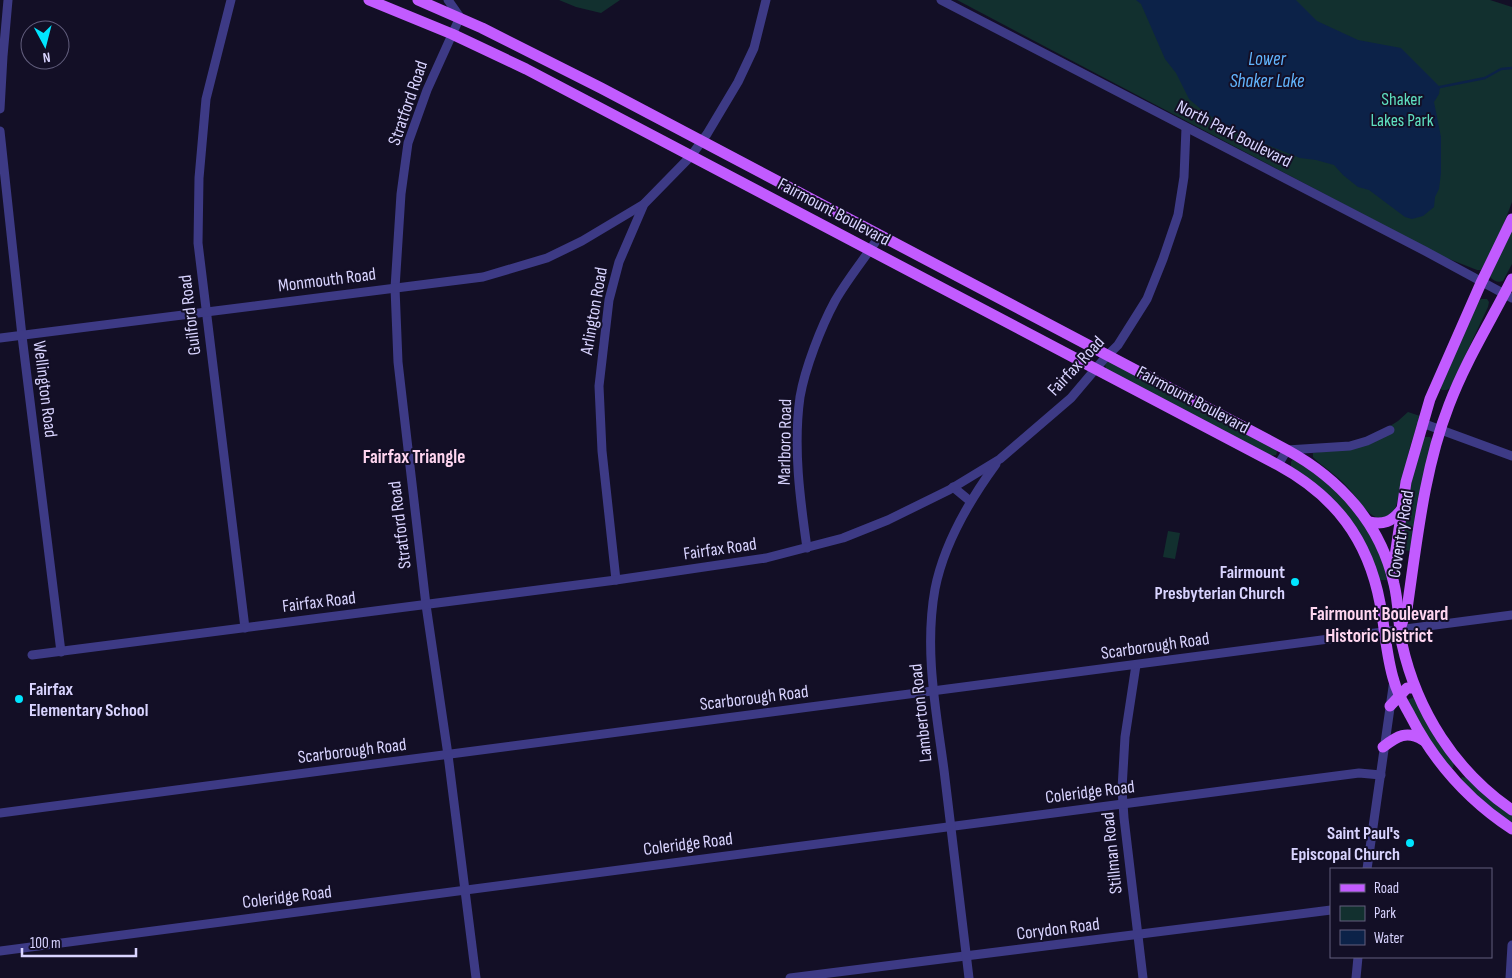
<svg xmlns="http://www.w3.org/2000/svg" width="1512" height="978" viewBox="0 0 1512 978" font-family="'Sofia Sans Condensed',sans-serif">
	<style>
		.green { fill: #12302f }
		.water { fill: #0c2248 }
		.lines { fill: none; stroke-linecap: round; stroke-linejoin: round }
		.stream { stroke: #0c2248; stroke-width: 2.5 }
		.minor { stroke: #3d3a85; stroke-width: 9 }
		.major { stroke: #c25bff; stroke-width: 11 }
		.poi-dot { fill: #00e5ff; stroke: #130f26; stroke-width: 2 }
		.labels { text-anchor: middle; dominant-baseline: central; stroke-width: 4; stroke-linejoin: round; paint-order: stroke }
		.park-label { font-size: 18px; fill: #5fe0c0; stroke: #130f26 }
		.street-label { font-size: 18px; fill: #d9d4ff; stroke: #130f26 }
		.poi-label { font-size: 18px; font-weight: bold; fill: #d9d4ff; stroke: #130f26; text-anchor: end }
		.water-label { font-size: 19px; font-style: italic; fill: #62b6ff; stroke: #130f26 }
		.neighbourhood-label { font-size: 19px; font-weight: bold; fill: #ffd6f0; stroke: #130f26 }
	</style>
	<rect width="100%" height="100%" fill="#130f26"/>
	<g class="green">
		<polygon points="559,0 620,0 601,13 576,7"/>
		<polygon points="957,0 1490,0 1512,7 1512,202 1500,234 1481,270 1477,270 1444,257"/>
		<path d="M1512,228V264L1503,281C1498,283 1494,281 1490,277Z"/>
		<polygon points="1481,299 1487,299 1489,302 1488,307 1450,388 1447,390 1442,390 1440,388 1477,303"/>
		<polygon points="1111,361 1275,446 1277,452 1276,455 1270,456 1106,369 1105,364 1106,362"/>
		<path d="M1408,412L1420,416L1410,447L1395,511C1377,533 1361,502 1350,490C1341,479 1328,470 1317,461L1313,457V453L1357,447L1398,421Z"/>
		<polygon points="1424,437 1430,437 1432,439 1410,551 1398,549 1409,482"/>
		<path d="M1293,459C1306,468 1322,477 1334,488C1352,504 1388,555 1387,580H1380L1326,493L1291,466V462Z"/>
		<polygon points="1168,531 1180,533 1175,559 1163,557"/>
		<polygon points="1415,697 1454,763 1453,768 1451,768 1430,744 1407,700"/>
		<polygon points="1462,777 1467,778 1512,815 1512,825 1498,816 1460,780"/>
	</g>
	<polygon class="water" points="1136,0 1296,0 1317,21 1358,40 1401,48 1440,87 1439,94 1434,102 1441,137 1441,173 1439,189 1435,197 1434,207 1423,216 1412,219 1405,217 1369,190 1358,187 1343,175 1334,165 1316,160 1300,158 1235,132 1203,111 1189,99 1176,73 1165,59 1141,4"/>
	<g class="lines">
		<polyline class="stream" points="1440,87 1485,78 1501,69 1512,68"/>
		<g class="minor">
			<polyline points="231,0 206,99 199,178 198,243 245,628"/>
			<polyline points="448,0 460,17 427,90 408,143 401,194 395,288 398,362 426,605 448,755 476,978"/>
			<polyline points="941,0 1425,251 1512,298"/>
			<polyline points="0,109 3,56 8,0"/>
			<polyline points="0,131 22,336 61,652"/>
			<polyline points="0,338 483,277 547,258 582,241 644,204"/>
			<polyline points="1422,423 1512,456"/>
			<polyline points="1278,465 1287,450 1350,446 1367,441 1390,430"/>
			<polyline points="953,487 970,501"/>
			<path d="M807,548C800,499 793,447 800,397C805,368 821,327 835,301C848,278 866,257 880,235"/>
			<polyline points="616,580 602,451 599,386 609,300 619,262 644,204 691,156 707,134 738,82 754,48 766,0"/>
			<polyline points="32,655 616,580 766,558 843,538 888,520 949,490 1000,459 1071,398 1104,359 1118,345 1147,299 1163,259 1178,215 1184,177 1186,128"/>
			<polyline points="1136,665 1125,737 1122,789 1124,818 1143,978"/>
			<polyline points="0,813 1512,615"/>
			<polyline points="1367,869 1394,680"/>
			<polyline points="0,951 1359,773 1381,775"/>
			<polyline points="790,978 1331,910"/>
			<path d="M969,978C961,909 953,840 944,770C936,710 924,650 935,589C944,543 969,501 996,464"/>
			<polyline points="1356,978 1358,957"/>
			<polyline points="1510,978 1512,945"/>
		</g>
		<g class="major">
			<path d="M369,0L452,34L526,69L1278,465C1335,496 1368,539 1380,603C1385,628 1386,656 1394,681C1397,693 1404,704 1410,715C1434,762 1468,800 1512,829"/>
			<path d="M418,0L482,28L601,88L1287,450C1340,479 1381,524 1394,584C1399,604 1398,624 1402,644C1417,711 1455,771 1512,810"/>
			<path d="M1369,522C1383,525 1392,522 1401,510"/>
			<polyline points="1393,570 1406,482 1430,399 1481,283 1512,219"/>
			<path d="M1401,626L1407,609C1417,541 1424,469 1449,405C1466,360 1491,321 1512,279"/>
			<polyline points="1390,706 1407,688 1415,688"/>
			<path d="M1383,747C1397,736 1407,730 1423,740"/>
		</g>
	</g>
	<g class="poi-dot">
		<circle cx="1295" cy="582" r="5"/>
		<circle cx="19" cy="699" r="5"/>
		<circle cx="1410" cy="843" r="5"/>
	</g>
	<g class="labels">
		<g class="park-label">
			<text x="1402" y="99">Shaker<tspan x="1402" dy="21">Lakes Park</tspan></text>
		</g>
		<g class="street-label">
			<text transform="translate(408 103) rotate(-71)">Stratford Road</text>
			<text transform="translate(1234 134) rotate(27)">North Park Boulevard</text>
			<text transform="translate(834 212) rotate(28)">Fairmount Boulevard</text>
			<text transform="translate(327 280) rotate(-7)">Monmouth Road</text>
			<text transform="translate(594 311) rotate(-80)">Arlington Road</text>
			<text transform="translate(190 315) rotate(-97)">Guilford Road</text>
			<text transform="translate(1076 366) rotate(-47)">Fairfax Road</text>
			<text transform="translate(45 389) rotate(83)">Wellington Road</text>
			<text transform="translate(1193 400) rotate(28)">Fairmount Boulevard</text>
			<text transform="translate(785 442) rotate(-89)">Marlboro Road</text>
			<text transform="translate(400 525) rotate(-97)">Stratford Road</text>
			<text transform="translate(1401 534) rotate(-81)">Coventry Road</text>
			<text transform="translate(720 549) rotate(-8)">Fairfax Road</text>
			<text transform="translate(319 602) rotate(-7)">Fairfax Road</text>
			<text transform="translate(1155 646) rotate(-8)">Scarborough Road</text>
			<text transform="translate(754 698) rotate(-7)">Scarborough Road</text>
			<text transform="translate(921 713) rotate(-96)">Lamberton Road</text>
			<text transform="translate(352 751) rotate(-7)">Scarborough Road</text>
			<text transform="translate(1090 792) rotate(-7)">Coleridge Road</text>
			<text transform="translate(688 844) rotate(-7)">Coleridge Road</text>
			<text transform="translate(1112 853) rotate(-96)">Stillman Road</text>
			<text transform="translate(287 897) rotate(-7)">Coleridge Road</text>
			<text transform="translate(1058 929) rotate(-7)">Corydon Road</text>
		</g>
		<g class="poi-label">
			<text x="1285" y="572">Fairmount<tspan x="1285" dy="21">Presbyterian Church</tspan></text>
			<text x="29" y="689" text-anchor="start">Fairfax<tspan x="29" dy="21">Elementary School</tspan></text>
			<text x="1400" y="833">Saint Paul's<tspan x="1400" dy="21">Episcopal Church</tspan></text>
		</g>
		<g class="water-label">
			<text x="1267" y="59">Lower<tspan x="1267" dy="22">Shaker Lake</tspan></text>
		</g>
		<g class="neighbourhood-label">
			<text x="414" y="457">Fairfax Triangle</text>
			<text x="1379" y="614">Fairmount Boulevard<tspan x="1379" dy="22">Historic District</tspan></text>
		</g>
	</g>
	<rect x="1330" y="868" width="162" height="90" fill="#130f26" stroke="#625e7d"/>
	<rect x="1340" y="884" width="25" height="8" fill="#c25bff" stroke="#625e7d"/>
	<text x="1374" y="893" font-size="15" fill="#d9d4ff">Road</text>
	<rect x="1340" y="906" width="25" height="15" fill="#12302f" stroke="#625e7d"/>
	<text x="1374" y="918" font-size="15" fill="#d9d4ff">Park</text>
	<rect x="1340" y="930" width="25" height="15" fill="#0c2248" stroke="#625e7d"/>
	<text x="1374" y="943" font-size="15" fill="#d9d4ff">Water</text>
	<g transform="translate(45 45) rotate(173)"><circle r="24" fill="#130f26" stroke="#625e7d"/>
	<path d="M0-4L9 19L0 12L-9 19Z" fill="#00e5ff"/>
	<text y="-8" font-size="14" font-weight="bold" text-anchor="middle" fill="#d9d4ff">N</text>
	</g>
	<path d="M22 948v8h114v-8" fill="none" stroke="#d9d4ff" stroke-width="2.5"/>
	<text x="30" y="948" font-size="15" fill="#d9d4ff" stroke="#130f26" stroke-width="4" paint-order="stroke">100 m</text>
</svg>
